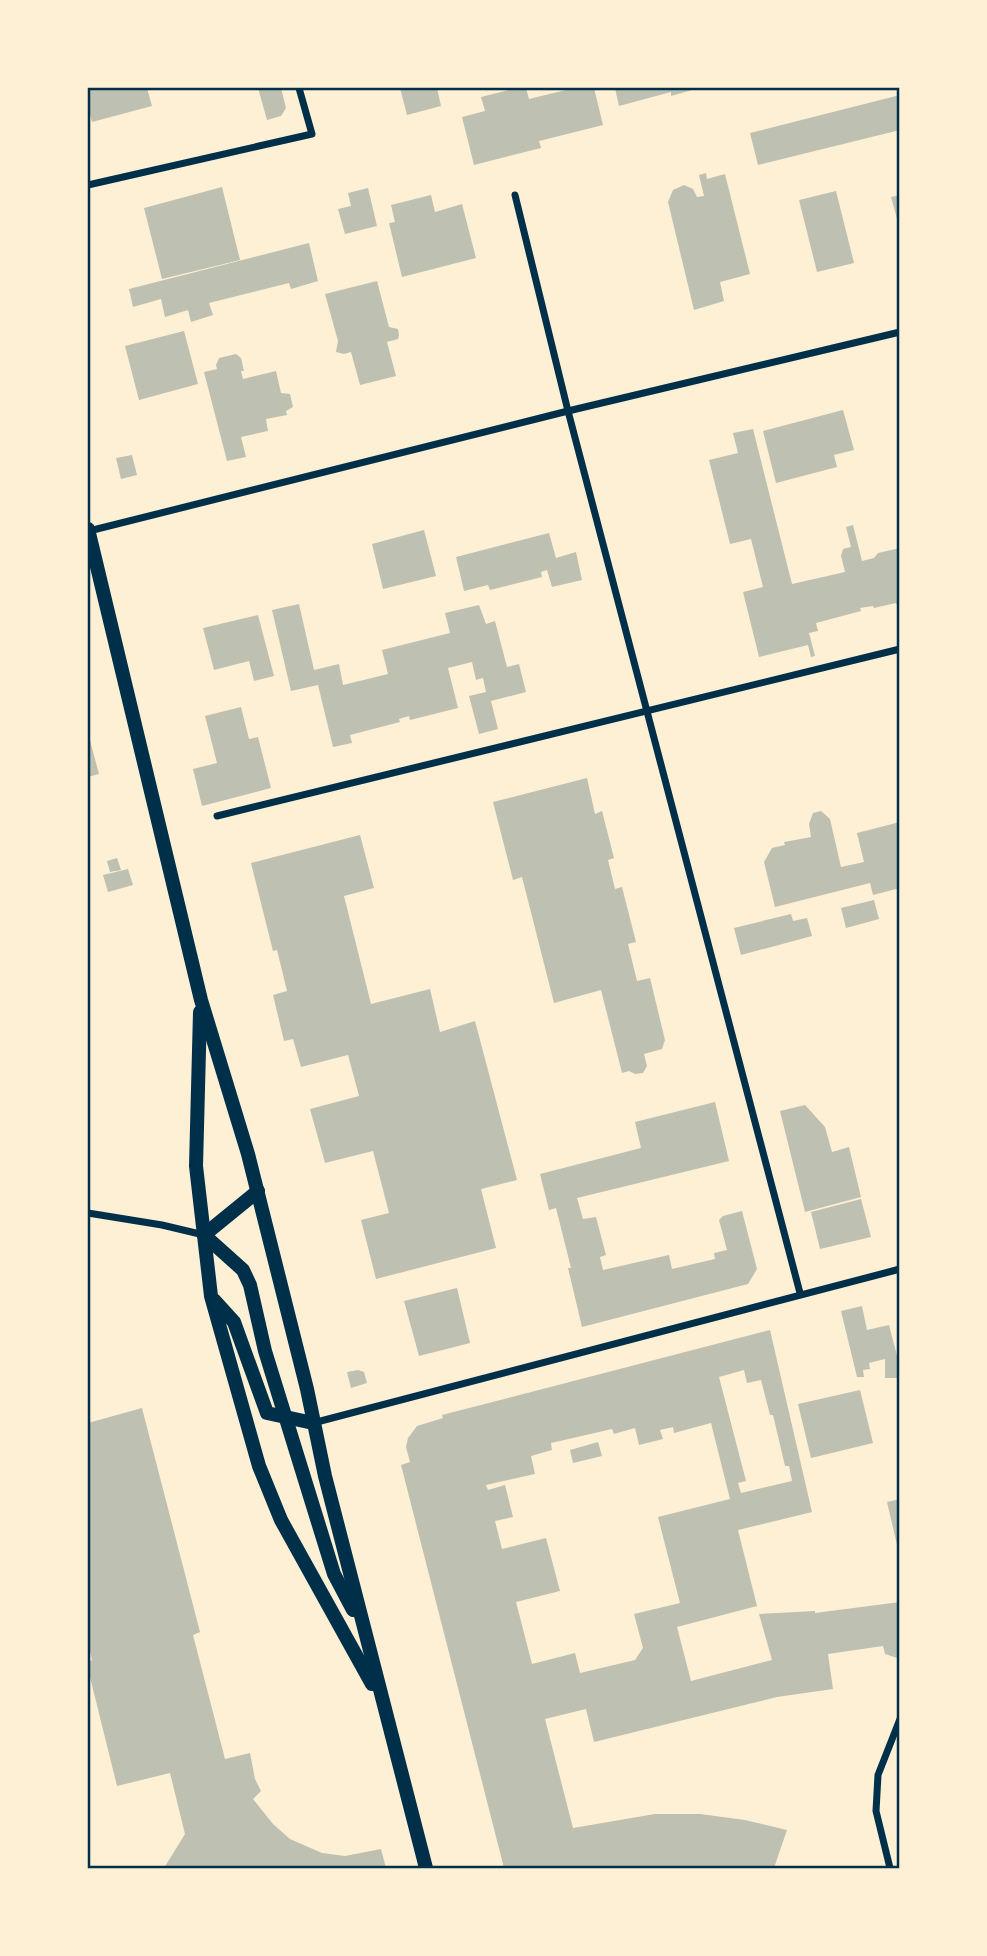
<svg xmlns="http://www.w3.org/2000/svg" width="987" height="1956" viewBox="0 0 987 1956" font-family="Inter,sans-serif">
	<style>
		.building { fill: #bec0b2; fill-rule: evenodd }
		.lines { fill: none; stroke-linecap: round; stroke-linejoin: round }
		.minor { stroke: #003049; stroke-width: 7 }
		.secondary { stroke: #003049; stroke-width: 14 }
		.neatline { fill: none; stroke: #003049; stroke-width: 2.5 }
	</style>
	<rect width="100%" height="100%" fill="#fdf0d5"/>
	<g class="building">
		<polygon points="88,88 138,88 138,90 147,88 152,106 92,122 88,107"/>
		<polygon points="258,88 281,88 286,108 281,116 267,120"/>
		<polygon points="400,88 437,88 441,106 407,115"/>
		<polygon points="517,88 526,88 529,99 574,88 594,88 603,125 539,141 541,148 474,165 462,117 485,111 481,97"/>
		<polygon points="615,88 699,88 671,96 671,92 619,106"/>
		<polygon points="900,95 900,130 758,165 750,133"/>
		<polygon points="706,173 707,179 725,174 750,274 720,282 724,301 694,310 668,202 673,190 684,185 693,189 697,197 704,196 699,175"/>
		<polygon points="222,187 240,260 162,279 144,208"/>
		<polygon points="368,188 377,226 345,234 338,209 351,206 348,193"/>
		<polygon points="836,191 854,263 817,272 799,200"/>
		<polygon points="431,195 435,212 462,204 476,258 402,277 389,223 395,222 391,205"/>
		<polygon points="900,195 900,226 899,226 891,197"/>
		<polygon points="309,243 318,281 291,289 289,283 209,303 213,315 191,322 188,310 165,317 161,299 133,307 129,289"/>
		<polygon points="377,281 389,327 398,329 399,335 398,339 387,342 396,376 360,385 351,352 344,354 336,352 338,341 325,294"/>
		<polygon points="184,331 198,384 139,400 125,346"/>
		<polygon points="236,354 241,358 244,371 241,371 243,379 276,371 281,393 290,394 293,407 286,411 287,415 266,419 268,431 241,437 246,457 227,461 204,372 217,369 216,365 219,358"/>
		<polygon points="843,410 854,450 834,455 837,467 776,483 763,431"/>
		<polygon points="753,429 792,584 845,572 841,556 843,549 851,547 846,527 853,525 862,561 874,558 878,553 900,548 900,611 896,603 874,608 873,606 860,608 861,611 816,623 818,631 809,633 815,656 811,657 808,645 759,657 743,592 763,587 751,539 730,544 709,460 738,453 733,433"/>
		<polygon points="132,455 137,475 121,479 116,458"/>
		<polygon points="424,530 436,576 383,589 372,544"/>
		<polygon points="549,533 556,558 576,552 582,580 552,587 547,570 541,572 542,577 490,590 488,585 464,591 456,557"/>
		<polygon points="299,604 314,670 339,664 343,685 388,674 382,650 450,633 445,613 479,605 486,624 495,621 507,667 519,664 526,692 491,701 498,729 479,734 469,696 486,692 483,678 476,680 472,662 448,668 458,708 410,720 409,716 399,719 400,722 350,735 352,743 333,747 318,685 291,691 272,610"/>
		<polygon points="258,615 274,676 254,681 249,661 214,670 203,628"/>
		<polygon points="241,707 249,739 258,737 271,788 202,806 193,769 217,763 205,716"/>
		<polygon points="88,733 99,774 88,777"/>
		<polygon points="587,778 595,814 602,811 614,858 608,860 615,889 622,887 636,942 628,944 637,981 650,978 665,1040 662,1049 644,1054 647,1066 643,1073 635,1074 629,1071 622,1073 601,990 554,1003 522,877 513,880 493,802"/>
		<polygon points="821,811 830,819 841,867 864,862 857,833 900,822 900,888 873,895 870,883 775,907 764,862 772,848 785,845 784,842 811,837 809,824 813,813"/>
		<polygon points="360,835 374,888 344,896 371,1004 430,989 440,1032 475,1021 517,1180 481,1189 496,1248 376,1279 361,1220 389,1213 373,1151 325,1163 310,1109 359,1096 348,1055 301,1067 293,1039 284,1041 273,995 287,991 277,950 273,951 251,863"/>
		<polygon points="117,858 121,870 110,872 107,861"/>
		<polygon points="128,869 133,885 108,892 103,875"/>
		<polygon points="874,900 879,919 846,928 841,908"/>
		<polygon points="791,914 793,921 807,918 812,936 741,955 734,928"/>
		<polygon points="715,1102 729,1161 577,1198 583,1219 596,1217 606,1255 600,1257 603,1270 669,1255 672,1269 715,1259 714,1253 727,1250 719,1220 723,1216 742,1211 757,1269 748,1284 582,1327 568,1268 571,1268 556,1208 549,1210 540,1174 641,1148 635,1122"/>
		<polygon points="805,1105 825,1127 832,1152 849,1147 861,1197 805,1212 780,1111"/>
		<polygon points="861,1199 871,1237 820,1249 811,1212"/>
		<polygon points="457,1288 470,1343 419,1356 404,1301"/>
		<polygon points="862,1306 867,1330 889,1325 900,1367 900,1378 885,1378 885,1359 869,1363 870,1369 863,1370 864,1377 857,1377 841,1311"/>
		<path d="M770,1330L812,1512L738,1530L757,1606L677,1627L691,1681L772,1660L759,1614L815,1611V1613L900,1602V1659L885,1654L883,1646L828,1654L833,1689L777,1697L594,1742L586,1709L545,1719L573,1828L655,1814H700L745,1820L787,1830L774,1868H504L401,1465L410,1462L406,1447L408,1438L417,1426L443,1418L442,1415ZM744,1370L747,1383L761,1380L770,1415H773L785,1466H789L792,1481L741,1493L738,1483L746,1481L719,1377ZM711,1423L730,1499L658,1517L680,1603L634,1614L643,1648L635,1660L580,1673L575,1653L532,1664L516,1602L560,1591L546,1538L502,1549L495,1521L513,1517L505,1485L488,1490L486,1485L535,1474L531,1456L552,1450L551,1443L612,1429L614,1434L635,1428L639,1445L663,1439L660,1430L673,1427L674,1433Z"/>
		<polygon points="358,1370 364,1372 367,1383 351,1388 347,1372"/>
		<polygon points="860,1390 873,1443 811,1458 798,1404"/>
		<polygon points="142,1408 200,1632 193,1635 225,1759 250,1753 255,1779 261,1791 253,1799 273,1824 290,1839 322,1853 345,1856 381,1849 386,1868 164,1868 185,1834 170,1773 117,1786 88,1669 88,1662 92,1660 88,1642 88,1423"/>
		<polygon points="598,1442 602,1456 573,1463 570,1450"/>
		<polygon points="900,1499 900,1549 898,1549 887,1502"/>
	</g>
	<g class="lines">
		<g class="minor">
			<polyline points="88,185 312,134 299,88"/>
			<polyline points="515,195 568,411 800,1293"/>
			<polyline points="89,531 568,411 900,332"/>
			<polyline points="217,816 900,649"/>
			<polyline points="88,1213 162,1225 204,1235"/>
			<polyline points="313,1423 900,1269"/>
			<polyline points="890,1868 876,1811 878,1775 900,1719"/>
		</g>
		<g class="secondary">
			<polyline points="88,529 201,1000 248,1154 307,1389 325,1476 426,1868"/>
			<polyline points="200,1012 196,1166 211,1296 259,1466 281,1520 372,1684"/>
			<polyline points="204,1235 243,1270 250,1285 265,1351 334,1574 353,1610"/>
			<polyline points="204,1235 258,1191"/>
			<polyline points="214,1300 234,1322 267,1413 313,1423"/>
		</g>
	</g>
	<rect width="987" height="1956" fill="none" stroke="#fdf0d5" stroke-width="178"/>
	<rect x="89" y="89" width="809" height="1778" class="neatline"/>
</svg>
